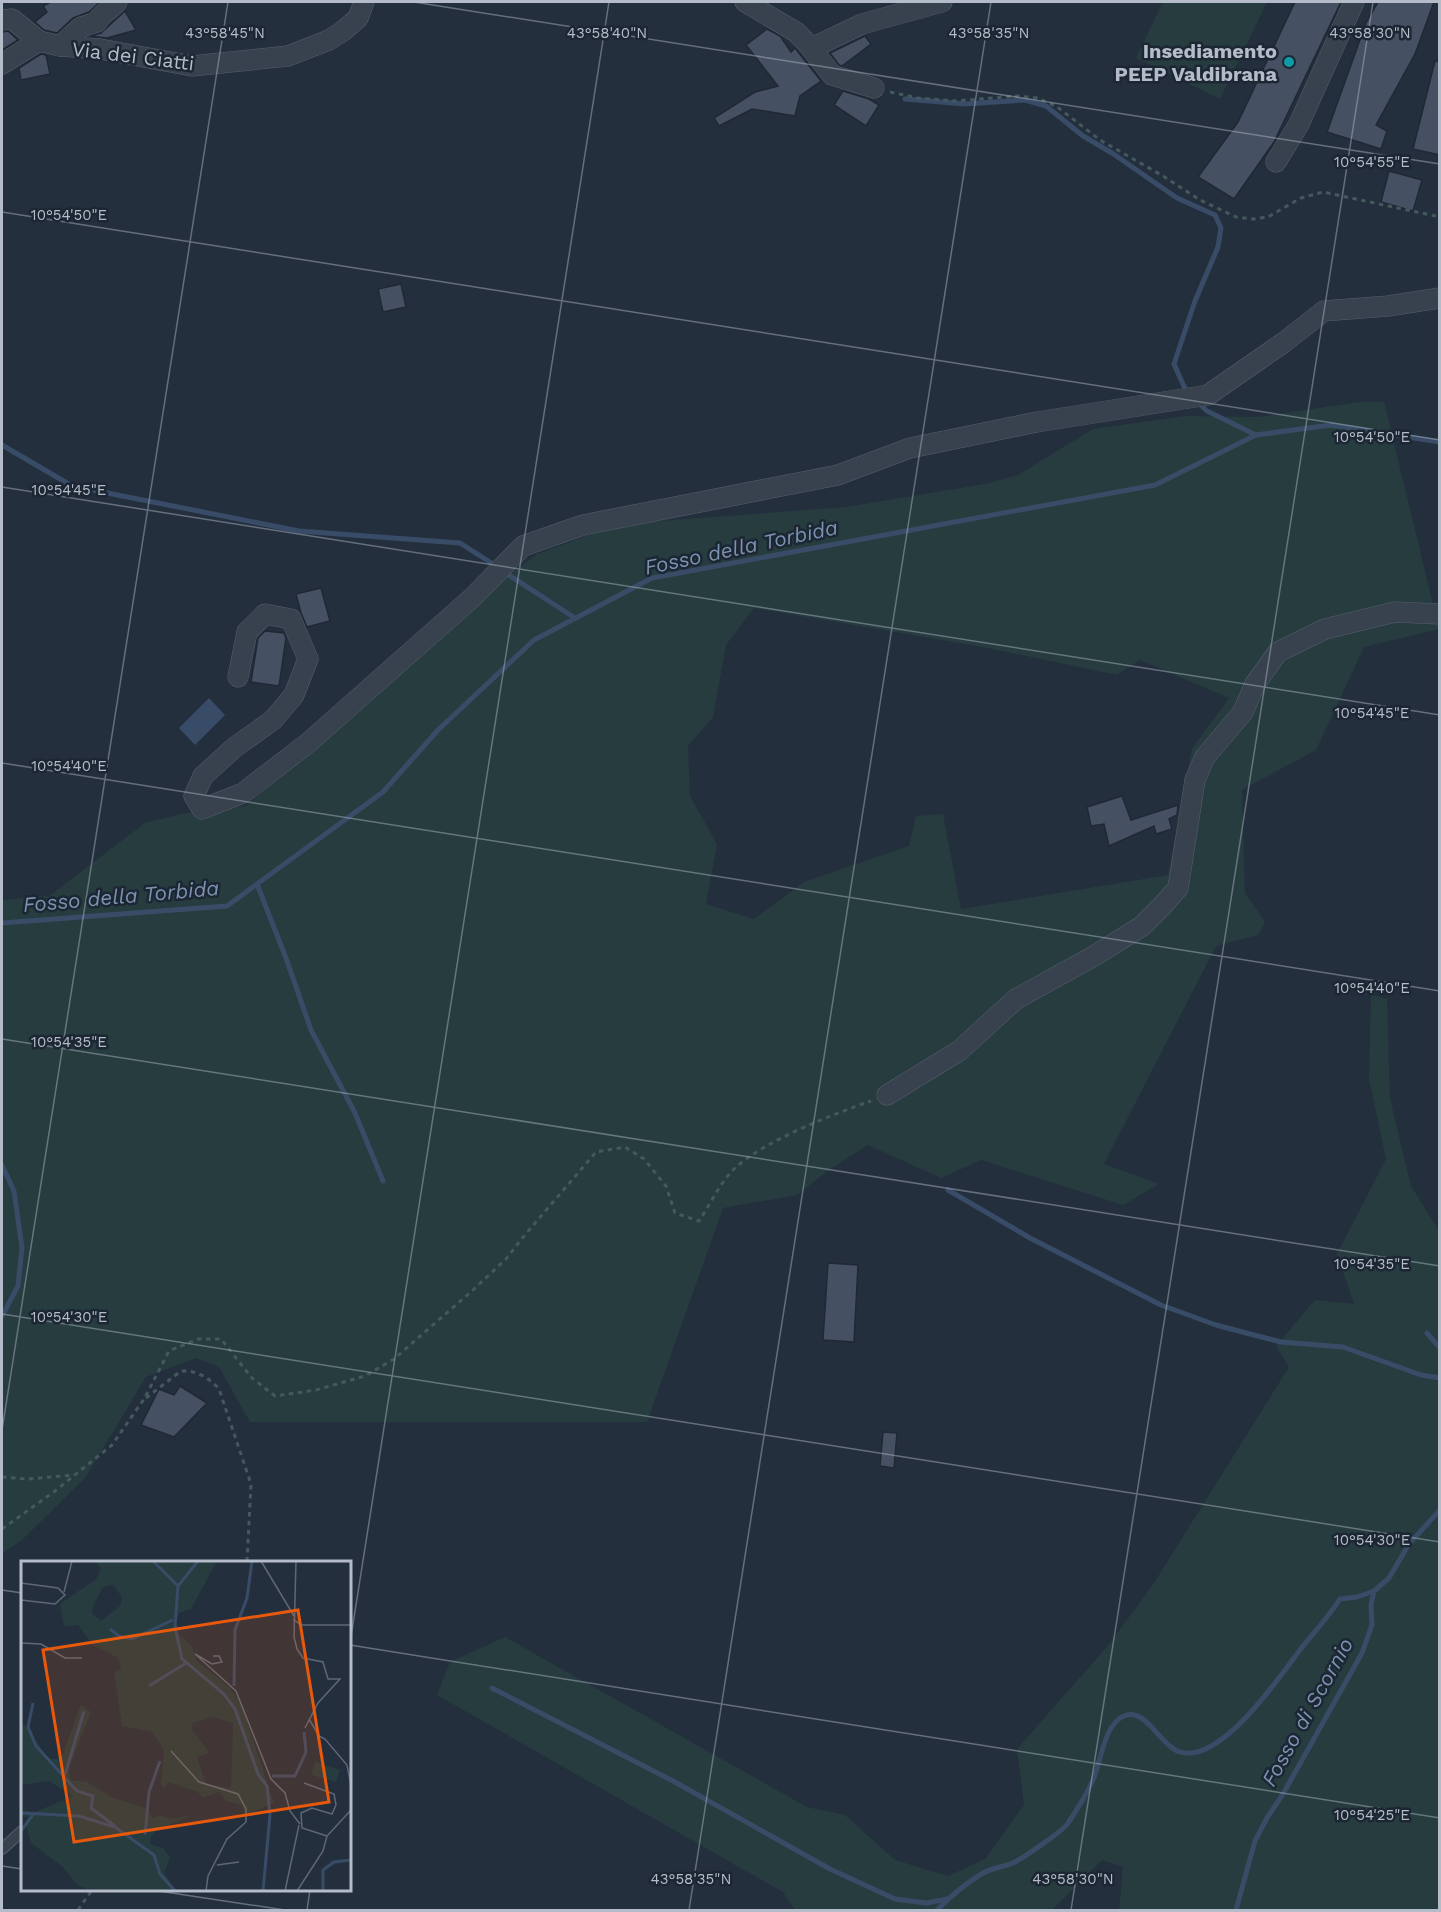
<svg xmlns="http://www.w3.org/2000/svg" width="1441" height="1912" viewBox="0 0 1441 1912" font-family="'Work Sans',sans-serif">
	<style>
		.green { fill: #263c3f; fill-rule: evenodd }
		.water { fill: #394c67 }
		.lines { fill: none; stroke-linecap: round; stroke-linejoin: round }
		.stream { stroke: #394c67; stroke-width: 5 }
		.building { fill: #455162; stroke: #1f2835; stroke-width: 1.5 }
		.lane-casing { stroke: #565f6c; stroke-width: 12 }
		.street-casing { stroke: #565f6c; stroke-width: 21 }
		.path { stroke: #44595c; stroke-width: 3; stroke-dasharray: 4.5 4.5; stroke-linecap: butt }
		.lane { stroke: #38414e; stroke-width: 10 }
		.street { stroke: #38414e; stroke-width: 20 }
		.ticks { fill: none; stroke: #b4bcc9; stroke-width: 1.5; stroke-opacity: 0.45 }
		.culture-dot { fill: #0f9aa8; stroke: #1d2633; stroke-width: 2 }
		.labels { text-anchor: middle; dominant-baseline: central; stroke-width: 5; stroke-linejoin: round; paint-order: stroke }
		.poi-label { font-size: 20px; font-weight: bold; fill: #b4bcc9; stroke: #1d2633; text-anchor: end }
		.street-label { font-size: 20px; fill: #b4bcc9; stroke: #1d2633 }
		.water-label { font-size: 21px; font-style: italic; fill: #7c92b1; stroke: #1d2633 }
		.inset-river { fill: none; stroke: #394c67; stroke-width: 3 }
		.inset-road { fill: none; stroke: #5e6776; stroke-width: 1.5 }
		.view { fill: #e8590c; fill-opacity: 0.15; stroke: #e8590c; stroke-width: 3 }
		.inset-edge { fill: none; stroke: #b4bcc9; stroke-width: 3 }
		.ticks-label { font-size: 15px; text-anchor: middle; fill: #b4bcc9; stroke: #1d2633; stroke-width: 5; stroke-linejoin: round; paint-order: stroke }
	</style>
	<rect width="100%" height="100%" fill="#242f3e"/>
	<g class="green">
		<polygon points="1163,2 1267,2 1220,99 1136,58"/>
		<path d="M1360,402H1384L1439,629L1364,647L1316,750L1242,790L1245,893L1265,922L1258,935L1216,946L1104,1164L1159,1184L1123,1205L981,1160L941,1178L868,1145L826,1172L797,1195L723,1208L647,1422H250L219,1367L196,1358L146,1377L85,1478L22,1540L2,1554V900L49,896L145,823L181,814L246,806L494,587L537,554L619,524L846,507L985,484L1018,475L1093,429L1185,416L1259,417ZM754,608L988,648L1117,675L1140,660L1229,698L1192,749L1168,875L961,909L943,814L916,816L909,846L804,882L754,919L706,904L717,844L690,796L688,746L713,717L726,645Z"/>
		<polygon points="1371,995 1387,999 1390,1099 1411,1186 1439,1231 1439,1910 1119,1910 1123,1867 1102,1860 1052,1910 795,1910 783,1892 437,1695 450,1662 505,1637 807,1807 845,1815 895,1860 948,1876 985,1859 1024,1805 1017,1749 1106,1648 1152,1586 1289,1367 1276,1346 1315,1300 1354,1304 1337,1254 1386,1159 1369,1079"/>
	</g>
	<polygon class="water" points="209,698 225,715 195,745 179,728"/>
	<g class="lines">
		<g class="stream">
			<polyline points="905,99 965,104 1025,100 1046,106 1083,136 1112,153 1177,198 1215,215 1221,228 1218,247 1195,301 1174,364 1187,393"/>
			<polyline points="1196,401 1207,411 1256,435"/>
			<polyline points="2,445 72,486 299,531 460,543 496,566"/>
			<polyline points="504,572 575,618"/>
			<polyline points="257,884 286,958 311,1030 355,1113 383,1181"/>
			<polyline points="2,923 227,906 383,792 438,730 534,640 652,578 1155,485 1256,435 1331,425 1440,442"/>
			<polyline points="2,1165 14,1191 22,1248 18,1286 2,1316"/>
			<polyline points="948,1190 1030,1238 1161,1305 1216,1325 1250,1334 1281,1342 1343,1347 1421,1375 1440,1378"/>
			<polyline points="1427,1333 1440,1348"/>
			<polyline points="492,1688 673,1781 830,1869 895,1899 926,1903 947,1899"/>
			<path d="M937,1910C951,1896 966,1883 983,1873C992,1868 1003,1867 1013,1863C1023,1858 1063,1831 1068,1823C1077,1810 1086,1795 1093,1780C1101,1762 1104,1724 1124,1716C1145,1707 1158,1742 1177,1751C1219,1769 1282,1673 1303,1646C1316,1630 1329,1616 1340,1599L1357,1597L1374,1591"/>
			<polyline points="1236,1910 1255,1841 1267,1818 1283,1794 1362,1653 1372,1625 1371,1605 1374,1591 1389,1578 1409,1544 1440,1510"/>
		</g>
	</g>
	<g class="building">
		<polygon points="51,2 100,2 89,12 73,18 57,33 44,30 35,22 47,12 43,6"/>
		<polygon points="1295,2 1341,2 1274,142 1234,199 1198,177 1238,122"/>
		<polygon points="1378,2 1434,2 1415,54 1376,125 1387,131 1381,149 1327,132 1366,23"/>
		<polygon points="125,11 136,30 107,38 91,36 101,33"/>
		<polygon points="767,29 780,36 791,52 795,48 821,81 800,96 795,116 752,109 719,126 714,118 755,92 778,86 746,45"/>
		<polygon points="8,31 18,40 2,50 2,32"/>
		<polygon points="865,36 871,44 842,66 839,65 830,53"/>
		<polygon points="41,54 46,55 50,74 21,80 19,68"/>
		<polygon points="1435,61 1440,62 1440,155 1413,149"/>
		<polygon points="843,91 869,99 879,105 866,126 834,105"/>
		<polygon points="1389,171 1422,180 1413,211 1381,202"/>
		<polygon points="401,284 406,307 383,312 378,289"/>
		<polygon points="321,588 330,621 307,627 301,613 296,594"/>
		<polygon points="265,631 284,633 286,638 279,686 251,682 258,638"/>
		<polygon points="1122,796 1131,820 1178,805 1177,815 1169,819 1172,829 1156,834 1154,826 1109,846 1104,824 1091,826 1087,807"/>
		<polygon points="828,1263 858,1265 854,1342 823,1340"/>
		<polygon points="180,1386 207,1403 174,1437 141,1425 159,1389 174,1395"/>
		<polygon points="883,1432 897,1433 894,1468 880,1466"/>
	</g>
	<g class="lines">
		<g class="lane-casing">
			<polyline id="lane" points="2,1849 22,1831"/>
		</g>
		<g class="street-casing">
			<g id="street">
				<polyline points="745,2 796,32 806,42 832,75 874,88"/>
				<polyline points="2,20 12,19 39,41 60,46 100,49 192,66 288,56 329,40 343,31 358,18 364,2"/>
				<path d="M60,46L81,27L97,22C101,12 112,10 117,2"/>
				<polyline points="812,48 862,24 942,2"/>
				<polyline points="2,64 39,41"/>
				<polyline points="1276,162 1299,124 1354,2"/>
				<polyline points="238,677 247,632 265,614 291,619 308,659 294,695 273,720 235,747 203,776 194,796 202,809 243,793 308,743 473,597 523,546 583,525 838,475 910,448 1037,422 1208,395 1283,343 1324,311 1388,306 1440,298"/>
				<polyline points="887,1095 959,1051 1016,999 1094,956 1142,926 1163,905 1178,888 1195,780 1205,757 1243,712 1255,684 1278,652 1325,629 1395,612 1440,614"/>
			</g>
		</g>
		<g class="path">
			<polyline points="890,92 918,98 954,101 1018,96 1037,98 1056,106 1100,140 1163,176 1200,200 1236,217 1253,219 1268,217 1301,198 1323,192 1440,217"/>
			<path d="M146,1398L181,1371C197,1370 209,1378 219,1389L251,1484L247,1562"/>
			<polyline points="2,1477 28,1479 74,1475"/>
			<path d="M2,1529L55,1491L112,1445L144,1399L169,1351L198,1339H221L252,1378L275,1396L316,1390L365,1376L394,1359L473,1290L506,1259L524,1236L596,1152L625,1147L644,1159L666,1186L675,1213L699,1221C710,1205 720,1182 735,1168C766,1140 831,1115 871,1101"/>
			<polyline points="78,1910 92,1890"/>
		</g>
		<use href="#lane" class="lane"/>
		<use href="#street" class="street"/>
	</g>
	<path class="ticks" d="M414,2L1440,164M2,212L1440,440M2,487L1440,715M2,763L1440,991M2,1039L1440,1266M2,1314L1440,1542M2,1430L228,2M2,1590L22,1593M350,1643L609,2M350,1645L1440,1818M2,1866L22,1869M152,1890L285,1910M307,1910L310,1890M689,1910L991,2M1071,1910L1373,2"/>
	<circle class="culture-dot" cx="1289" cy="62" r="6"/>
	<g class="labels">
		<g class="poi-label">
			<text x="1277" y="51">Insediamento<tspan x="1277" dy="23">PEEP Valdibrana</tspan></text>
		</g>
		<g class="street-label">
			<text transform="translate(133 56) rotate(7)">Via dei Ciatti</text>
		</g>
		<g class="water-label">
			<text transform="translate(741 547) rotate(-12)">Fosso della Torbida</text>
			<text transform="translate(121 896) rotate(-5)">Fosso della Torbida</text>
			<text transform="translate(1307 1712) rotate(-61)">Fosso di Scornio</text>
		</g>
	</g>
	<g transform="translate(21 1561)">
		<rect width="330" height="330" fill="#242f3e"/>
		<path d="M74,0H196L170,48L158,52L155,59L159,74L171,85L175,99L209,127L220,142L253,242L224,254L220,244L205,240L198,231L181,237L177,231L146,221L144,228L140,224L143,189L131,171L101,165L93,112L100,107L97,97L72,84L57,64L43,65L39,43L75,18L80,8ZM93,24L101,37L99,45L80,60L71,52L72,45L82,26ZM192,156L212,162L210,227L185,223L176,196L189,192L171,169L172,162ZM60,143L70,151L48,207L50,219L66,221L90,236L125,247L132,257L138,254L152,258L174,253L135,269L130,275L129,283L142,287L149,297L143,312L156,330L66,328L56,324L42,306L10,282L5,264L11,256H0V249L14,251L52,235L28,220L0,224V159L28,198H36L42,193ZM294,201L319,209L315,221L290,214Z" fill="#263c3f" fill-rule="evenodd"/>
		<path class="inset-river" d="M132,0L157,25M177,0L157,25L154,66L161,98L203,133L214,148L237,213L246,225L249,254L242,330M89,68L98,75L111,78L152,59M128,125L165,102M213,125L214,69L226,37L231,0M12,142L7,166L15,185L56,230L72,235L70,247L94,265M44,214L63,150M251,215H274L285,191L283,171M0,252L58,255L94,266L133,294L139,313L154,330M0,270L13,252M124,274L128,231L139,200M302,330V309L313,301L330,299"/>
		<path class="inset-road" d="M240,0L273,55M275,0L273,76L276,88L282,97L302,101L307,118H319L297,142L284,167M0,22L37,27L44,34L34,43L0,39M43,31L51,0M272,58L280,64H330M0,82L20,83L44,97H61M192,95H198L201,101L191,103L174,93L215,130L250,218L264,232L269,250L279,263M288,158L298,175L304,178L326,204L330,224M150,190L178,221L217,233L225,248V261L206,278L187,315L185,330M283,222L313,233L315,244L311,253L291,247L280,252L281,267L306,275M196,304L218,301M264,330L278,264M276,330L302,290L306,275L330,249"/>
		<path class="view" d="M277,49L308,241L53,281L22,89Z"/>
		<rect width="330" height="330" class="inset-edge"/>
	</g>
	<g class="ticks-label">
		<text x="225" y="38">43°58'45"N</text>
		<text x="607" y="38">43°58'40"N</text>
		<text x="989" y="38">43°58'35"N</text>
		<text x="1370" y="38">43°58'30"N</text>
		<text x="1372" y="167">10°54'55"E</text>
		<text x="69" y="220">10°54'50"E</text>
		<text x="1372" y="442">10°54'50"E</text>
		<text x="69" y="495">10°54'45"E</text>
		<text x="1372" y="718">10°54'45"E</text>
		<text x="69" y="771">10°54'40"E</text>
		<text x="1372" y="993">10°54'40"E</text>
		<text x="69" y="1047">10°54'35"E</text>
		<text x="1372" y="1269">10°54'35"E</text>
		<text x="69" y="1322">10°54'30"E</text>
		<text x="1372" y="1545">10°54'30"E</text>
		<text x="1372" y="1820">10°54'25"E</text>
		<text x="691" y="1884">43°58'35"N</text>
		<text x="1073" y="1884">43°58'30"N</text>
	</g>
	<rect width="1441" height="1912" fill="none" stroke="#b4bcc9" stroke-width="6"/>
</svg>
